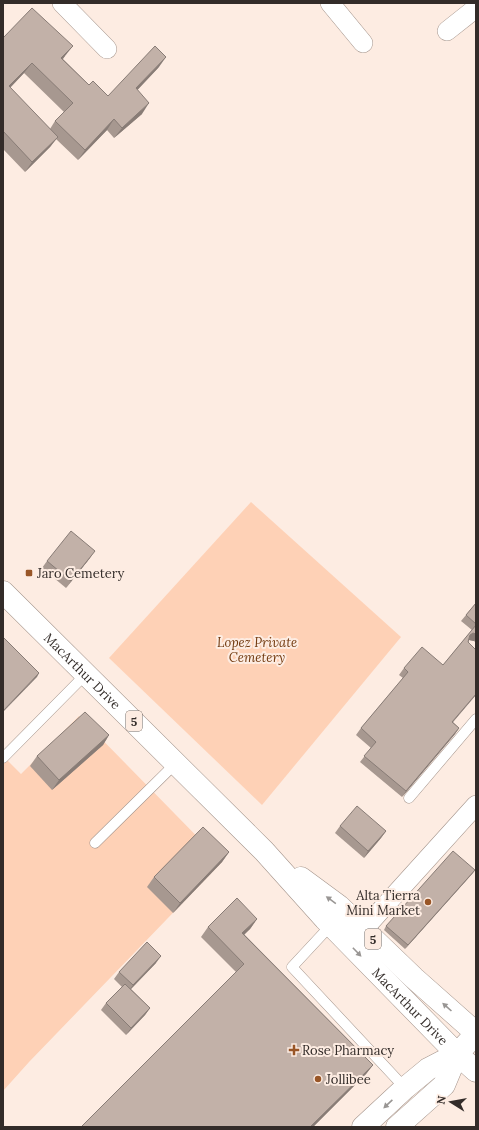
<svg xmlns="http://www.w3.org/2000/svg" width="479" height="1130" viewBox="0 0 479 1130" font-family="Lora,serif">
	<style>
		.green { fill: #fed1b6 }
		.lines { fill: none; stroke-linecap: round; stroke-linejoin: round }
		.lane-casing { stroke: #a4948b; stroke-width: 11 }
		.street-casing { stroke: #a4948b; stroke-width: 20 }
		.secondary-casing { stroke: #a4948b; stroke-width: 23 }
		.primary-casing { stroke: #a4948b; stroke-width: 23 }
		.lane { stroke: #fff; stroke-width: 10 }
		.street { stroke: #fff; stroke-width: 19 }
		.secondary { stroke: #fff; stroke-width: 22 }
		.primary { stroke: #fff; stroke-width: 22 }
		.wall { fill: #a79890; fill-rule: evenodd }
		.shaded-wall { fill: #887c76 }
		.building { fill: #c2b1a8; stroke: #887c76 }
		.oneway { fill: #999694 }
		.poi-dot { fill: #995627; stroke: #fdece2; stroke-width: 1.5 }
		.labels { text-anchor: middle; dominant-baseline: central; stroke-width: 4; stroke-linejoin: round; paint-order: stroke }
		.shield { fill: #fdece2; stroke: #706660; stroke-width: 1 }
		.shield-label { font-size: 12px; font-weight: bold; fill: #332c29 }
		.poi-label { font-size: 13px; fill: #332c29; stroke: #fdece2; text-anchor: start }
		.park-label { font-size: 13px; font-style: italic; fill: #733b10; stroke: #fdece2 }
		.street-label { font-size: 13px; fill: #332c29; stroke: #fdece2 }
	</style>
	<rect width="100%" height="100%" fill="#fdece2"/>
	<g class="green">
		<polygon points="251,502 401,637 262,805 109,658"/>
		<polygon points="79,716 222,862 29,1062 3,1091 3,756 21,774"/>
	</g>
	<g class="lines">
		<g class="lane-casing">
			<g id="lane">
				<polyline points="3,758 86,674"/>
				<polyline points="409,798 476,719"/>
				<polyline points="95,843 176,763"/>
				<polyline points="331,925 292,967 405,1088"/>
			</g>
		</g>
		<g class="street-casing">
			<g id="street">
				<polyline points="62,3 107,49"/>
				<polyline points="330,3 363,43"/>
				<polyline points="447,31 476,8"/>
				<polyline points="363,930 476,805"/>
			</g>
		</g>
		<g class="secondary-casing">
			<g id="secondary">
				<polyline points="363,1127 405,1088 428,1069 457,1054 476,1034"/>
				<polyline points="397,1127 444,1085 457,1054"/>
			</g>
		</g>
		<g class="primary-casing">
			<g id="primary">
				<path id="s1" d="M3,592L264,851L325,919L457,1054L476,1071"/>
				<polyline points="301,878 339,906 414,978 476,1033"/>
			</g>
		</g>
		<use href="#lane" class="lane"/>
		<use href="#street" class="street"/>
		<use href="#secondary" class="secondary"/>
		<use href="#primary" class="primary"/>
	</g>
	<g class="wall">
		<path d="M3,38L65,56L63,59L89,85L108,96L159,67L137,90L142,114L114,138L107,130L78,160L56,139L50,147L25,172L3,149ZM24,73L64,112L55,121L50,129L10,88Z"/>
		<polygon points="90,558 66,588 42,568 47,561"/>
		<polygon points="476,603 476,643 474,641 469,640 453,722 459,728 455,734 402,797 360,762 371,748 356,735 361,728 403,678 399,675 404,668 443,665 472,630 461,621"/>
		<polygon points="109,735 103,745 52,790 30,766 37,756"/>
		<polygon points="340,826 386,831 381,838 364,858 335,833"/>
		<polygon points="229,852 222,862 173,913 147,887 154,877"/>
		<polygon points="475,870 472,874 405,949 384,930 386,926"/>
		<polygon points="257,919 250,929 244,934 373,1065 366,1074 313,1127 81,1127 236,972 201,937 208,927"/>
		<polygon points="156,963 131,989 150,1008 145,1015 126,1035 101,1010 106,1003 122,987 114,979 119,972"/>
	</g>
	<g class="shaded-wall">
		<polygon points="73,46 65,56 54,69 61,58"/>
		<polygon points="166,57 159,67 129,99 136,88"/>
		<polygon points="32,63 24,73 3,95 9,86"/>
		<polygon points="149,103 142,114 114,138 122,128"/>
		<polygon points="114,119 107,130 78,160 85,150"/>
		<polygon points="58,137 50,147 25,172 32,162"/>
		<polygon points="95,551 90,558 66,588 71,581"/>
		<polygon points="473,633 476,634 476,639 474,641 469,640 470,635"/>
		<polygon points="39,673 37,677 3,712 3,711"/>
		<polygon points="476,694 476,695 448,728 452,722"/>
		<polygon points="459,728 455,734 402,797 406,791"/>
		<polygon points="109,735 103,745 52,790 59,780"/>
		<polygon points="386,831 381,838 364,858 368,851"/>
		<polygon points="229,852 222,862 173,913 180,903"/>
		<polygon points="475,870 472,874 405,949 408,945"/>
		<polygon points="257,919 250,929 236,943 242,933"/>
		<polygon points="161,956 156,963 128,992 133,985"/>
		<polygon points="150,1008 145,1015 126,1035 131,1028"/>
		<polygon points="373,1065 366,1074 313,1127 310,1127"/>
	</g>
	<g class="building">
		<polygon points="32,8 73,46 61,58 89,85 93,81 108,96 155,46 166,57 136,88 149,103 122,128 114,119 85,150 55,121 73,103 32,63 9,86 58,137 32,162 3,131 3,38"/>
		<polygon points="71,531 95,551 71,581 47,561"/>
		<polygon points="476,603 476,624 466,615"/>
		<polygon points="476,625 476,634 473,633 470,635 468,642 476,650 476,694 452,722 459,728 406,791 364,756 376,742 361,728 408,672 404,668 422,647 443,665"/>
		<polygon points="3,637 39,673 3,711"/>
		<polygon points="85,712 109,735 59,780 37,756"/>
		<polygon points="357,806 386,831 368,851 340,826"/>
		<polygon points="203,827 229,852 180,903 154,877"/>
		<polygon points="453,851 475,870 408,945 386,926"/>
		<polygon points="237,898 257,919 242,933 373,1065 310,1127 81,1127 244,964 208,927"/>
		<polygon points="147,942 161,956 133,985 119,972"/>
		<polygon points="125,984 150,1008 131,1028 106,1003"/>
	</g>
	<defs><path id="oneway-solid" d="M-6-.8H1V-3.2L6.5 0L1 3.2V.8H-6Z"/></defs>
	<g class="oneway">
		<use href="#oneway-solid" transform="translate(331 900) rotate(-144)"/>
		<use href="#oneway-solid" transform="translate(357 952) rotate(46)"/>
		<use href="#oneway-solid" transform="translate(447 1007) rotate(-138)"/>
		<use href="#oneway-solid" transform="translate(388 1104) rotate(137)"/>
	</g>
	<g class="poi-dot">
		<rect x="25" y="569" width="8" height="8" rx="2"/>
		<circle cx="428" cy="902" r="4"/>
		<path d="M292 1044h4v4h4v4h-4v4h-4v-4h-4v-4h4z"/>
		<circle cx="318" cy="1079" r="4"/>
	</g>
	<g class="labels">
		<g class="shield">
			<rect x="126" y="711" width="16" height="20" rx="3"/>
			<rect x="365" y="929" width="16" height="20" rx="3"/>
		</g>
		<g class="shield-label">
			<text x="134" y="721">5</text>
			<text x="373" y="939">5</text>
		</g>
		<g class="poi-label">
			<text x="37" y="573">Jaro Cemetery</text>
			<text x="420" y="895" text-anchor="end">Alta Tierra<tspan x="420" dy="15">Mini Market</tspan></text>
			<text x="302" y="1050">Rose Pharmacy</text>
			<text x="326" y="1079">Jollibee</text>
		</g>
		<g class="park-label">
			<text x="257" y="642">Lopez Private<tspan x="257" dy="15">Cemetery</tspan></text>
		</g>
		<g class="street-label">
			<text stroke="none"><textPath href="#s1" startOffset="112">MacArthur Drive</textPath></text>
			<text stroke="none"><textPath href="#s1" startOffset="581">MacArthur Drive</textPath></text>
		</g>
	</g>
	<rect width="479" height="1130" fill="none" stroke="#332c29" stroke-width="8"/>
	<g transform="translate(451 1102) rotate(281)" stroke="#fdece2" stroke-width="3" paint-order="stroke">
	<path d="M0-3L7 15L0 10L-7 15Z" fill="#332c29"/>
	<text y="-6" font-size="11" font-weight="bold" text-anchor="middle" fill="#332c29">N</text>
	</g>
</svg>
